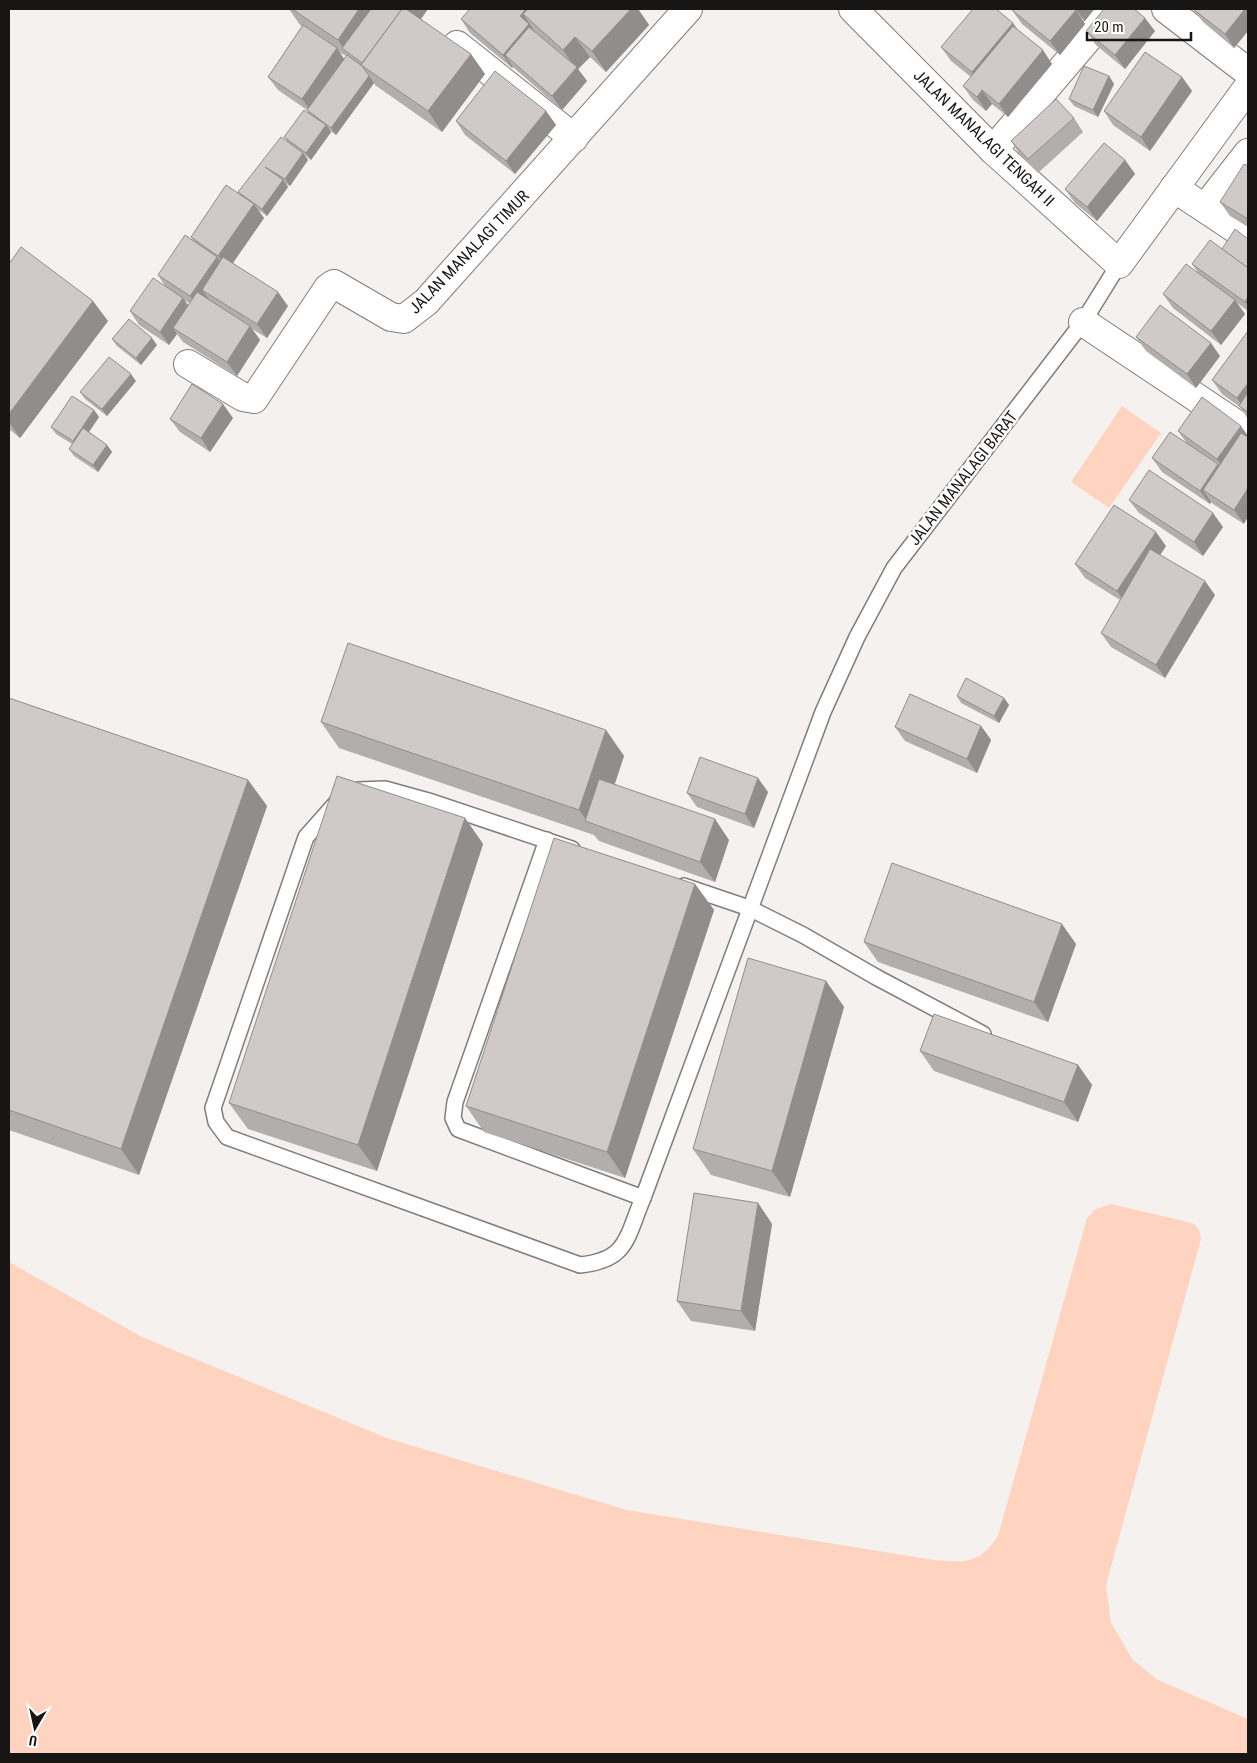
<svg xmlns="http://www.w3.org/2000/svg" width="1257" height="1763" viewBox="0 0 1257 1763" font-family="'Roboto Condensed',sans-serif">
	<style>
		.green { fill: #fed4c1 }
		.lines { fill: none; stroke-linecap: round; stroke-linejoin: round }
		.service-casing { stroke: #817d7b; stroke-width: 18 }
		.minor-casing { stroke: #817d7b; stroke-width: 30 }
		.service { stroke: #fff; stroke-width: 15 }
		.minor { stroke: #fff; stroke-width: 28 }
		.wall { fill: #b2aeac; fill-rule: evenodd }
		.shaded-wall { fill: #918d8c }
		.building { fill: #cfcac8; stroke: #918d8c }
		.labels { text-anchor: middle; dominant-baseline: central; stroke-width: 5; stroke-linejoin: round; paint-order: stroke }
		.street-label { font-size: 16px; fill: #171615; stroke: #fff }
	</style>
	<rect width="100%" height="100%" fill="#f5f1ee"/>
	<g class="green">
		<polygon points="1122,406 1161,433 1109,508 1071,482"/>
		<path d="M1111,1204L1192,1223L1199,1229L1201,1239L1106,1585L1111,1623L1133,1660L1158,1680L1248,1719V1754H9V1262L142,1337L387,1438L627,1510L934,1560C967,1562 978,1565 998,1536L1087,1218L1096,1209Z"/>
	</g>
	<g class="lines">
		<g class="service-casing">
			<g id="service">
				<polyline points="359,790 385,789 432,802 572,849"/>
				<path d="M337,802L306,837L213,1108L216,1122L227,1137L580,1265C628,1260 626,1238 643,1198L823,712L857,637L894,568L1083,322L1119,264"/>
				<polyline points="547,840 455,1102 453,1118 458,1129 643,1198"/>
				<polyline points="684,886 749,908 803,935 876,977 983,1034"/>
			</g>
		</g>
		<g class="minor-casing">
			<g id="minor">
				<polyline points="853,9 993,150 1119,264 1248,87"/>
				<polyline points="1166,9 1248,72"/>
				<polyline points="457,45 574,138"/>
				<polyline points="993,150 1113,9"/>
				<polyline points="1174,188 1248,237"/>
				<polyline points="1205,208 1248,153"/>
				<polyline points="1083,322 1248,432"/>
				<polyline points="188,364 243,397 254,399 328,288 334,284 391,317 404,319 426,302 688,9"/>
			</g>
		</g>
		<use href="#service" class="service"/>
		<use href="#minor" class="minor"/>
	</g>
	<g class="wall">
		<path d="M289,9H428L421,19L485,74L442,132L375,85L374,83L336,135L329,130L331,132L311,160L304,155L308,160L290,186L286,184L288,187L267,216L257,209L264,218L233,263L288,306L267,338L252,329L260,340L237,376L183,342L177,334L169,345L139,325L130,311L165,286L158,275L193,240L191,237L241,195L238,192L288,142L284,137L309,114L307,110L278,90L268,77L302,26L300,25ZM339,52L346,56L344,59ZM184,300L189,303L188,306Z"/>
		<polygon points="470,9 638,9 649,25 606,72 590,57 578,69 587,81 562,110 513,67 512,68 470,33 461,19"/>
		<polygon points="1013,9 1094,9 1085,21 1081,18 1085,24 1060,55 1022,24 1012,10"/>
		<polygon points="1193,9 1248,9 1248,31 1234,48 1203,22"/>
		<polygon points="1018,30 1052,64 1008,117 992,104 986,111 973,100 963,86 971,77 951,61 941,47"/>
		<polygon points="1086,31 1155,31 1125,69 1096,45"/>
		<polygon points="1109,76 1114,84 1098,117 1074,106 1069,99"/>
		<polygon points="1182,77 1192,91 1150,151 1113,125 1104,111"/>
		<polygon points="546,111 556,125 515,174 465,135 456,121"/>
		<polygon points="1074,118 1083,132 1038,173 1020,155 1011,141"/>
		<polygon points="1125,160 1135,174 1097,221 1075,203 1065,189"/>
		<polygon points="1248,166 1248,227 1230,216 1220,202"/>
		<polygon points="1248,239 1248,311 1236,302 1245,314 1221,345 1173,308 1163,294 1199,274 1192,264 1222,249"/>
		<polygon points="9,264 108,321 20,438 9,429"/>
		<polygon points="1248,331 1248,419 1240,407 1222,394 1212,380"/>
		<polygon points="1136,337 1220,356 1196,388 1146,351"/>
		<polygon points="112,339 157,345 141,365 117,346"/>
		<polygon points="136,381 107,416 85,399 80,392"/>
		<polygon points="1202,397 1244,524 1213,504 1211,502 1210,504 1162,472 1152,458 1186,442 1178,431"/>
		<polygon points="94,410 99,417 89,432 107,445 112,452 98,472 74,456 69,449 72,444 56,434 51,427"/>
		<polygon points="233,418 210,452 180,432 170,419"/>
		<polygon points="1129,500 1223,527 1203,556 1139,513"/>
		<polygon points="1166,546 1160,555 1215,595 1165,678 1111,647 1101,633 1120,600 1085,578 1075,564"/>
		<polygon points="957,696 1004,698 1009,705 999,723 961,703"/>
		<polygon points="9,698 248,780 267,806 139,1175 9,1130"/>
		<polygon points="321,722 606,730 624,756 615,784 729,840 715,882 599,841 594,835 339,748"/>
		<polygon points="981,726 991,740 977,773 905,741 895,727"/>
		<polygon points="768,792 754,828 697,807 687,793"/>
		<polygon points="465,818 483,844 377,1171 248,1129 229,1103"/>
		<polygon points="695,884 714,910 625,1178 484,1132 466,1106"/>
		<polygon points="864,942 1076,944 1048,1022 878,962"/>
		<polygon points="826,981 844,1007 790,1197 711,1175 693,1149"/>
		<polygon points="920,1051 1078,1065 1092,1085 1078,1122 934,1071"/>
		<polygon points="758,1203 772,1224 755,1331 691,1321 677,1301"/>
	</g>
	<g class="shaded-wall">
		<polygon points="359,9 388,9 345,50 338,40"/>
		<polygon points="408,9 428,9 379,77"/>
		<polygon points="526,9 535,9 523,14 539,38 505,55 513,67 512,68 503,55 520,16"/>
		<polygon points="631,9 638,9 649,25 606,72 592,51"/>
		<polygon points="1076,9 1094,9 1085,21"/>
		<polygon points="1245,9 1248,9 1248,31 1234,48 1225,34"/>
		<polygon points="1076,10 1085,24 1060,55 1050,41"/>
		<polygon points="1145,18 1155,31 1125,69 1115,55"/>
		<polygon points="1013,23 1023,37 982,86 972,72"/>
		<polygon points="575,37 590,57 578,69 587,81 562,110 552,96 576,69 563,50"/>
		<polygon points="337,48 346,62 312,113 302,99"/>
		<polygon points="1043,50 1052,64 1008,117 999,104"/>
		<polygon points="471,54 485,74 442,132 428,111"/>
		<polygon points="369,76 374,83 336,135 331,128"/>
		<polygon points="1109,76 1114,84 1098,117 1093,110"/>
		<polygon points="1182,77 1192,91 1150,151 1141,137"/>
		<polygon points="982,90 992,104 986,111 977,97"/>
		<polygon points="546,111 556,125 515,174 506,161"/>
		<polygon points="326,125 331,132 311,160 306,153"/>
		<polygon points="303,153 308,160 290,186 285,179"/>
		<polygon points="1125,160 1135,174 1097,221 1087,207"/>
		<polygon points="283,180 288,187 267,216 262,209"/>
		<polygon points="254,204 264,218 228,270 218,256"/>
		<polygon points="217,257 227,270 202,290 208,298 200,310 190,296"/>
		<polygon points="278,292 288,306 267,338 257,324"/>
		<polygon points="1248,297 1248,306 1245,302"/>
		<polygon points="183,298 193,312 173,328 177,334 169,345 160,332"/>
		<polygon points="1235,300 1245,314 1221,345 1211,331"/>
		<polygon points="93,301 108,321 20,438 9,422 9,414"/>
		<polygon points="250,326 260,340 237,376 227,362"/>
		<polygon points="152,338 157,345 141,365 136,358"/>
		<polygon points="1211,343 1220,356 1196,388 1187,374"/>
		<polygon points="131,374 136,381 107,416 102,409"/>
		<polygon points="1248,383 1248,410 1245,410 1237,398"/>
		<polygon points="223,404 233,418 210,452 201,438"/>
		<polygon points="94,410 99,417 78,448 73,441"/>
		<polygon points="1241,426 1248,436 1248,443 1226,473 1217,459"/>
		<polygon points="107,445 112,452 98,472 93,465"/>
		<polygon points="1218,464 1228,478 1203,490 1211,502 1210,504 1200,491"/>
		<polygon points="1248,488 1248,517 1244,524 1234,510"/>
		<polygon points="1213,513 1223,527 1203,556 1194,542"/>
		<polygon points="1156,532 1166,546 1127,605 1117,591"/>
		<polygon points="1205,581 1215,595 1165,678 1156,665"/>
		<polygon points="1004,698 1009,705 999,723 994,716"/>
		<polygon points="981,726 991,740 977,773 967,759"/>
		<polygon points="606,730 624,756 600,826 588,822 579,810"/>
		<polygon points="758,778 768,792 754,828 745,814"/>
		<polygon points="248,780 267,806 139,1175 121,1149"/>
		<polygon points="465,818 483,844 377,1171 358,1145"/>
		<polygon points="715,819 729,840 715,882 700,862"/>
		<polygon points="695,884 714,910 625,1178 607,1152"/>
		<polygon points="1062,924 1076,944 1048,1022 1034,1002"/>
		<polygon points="826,981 844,1007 790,1197 772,1171"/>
		<polygon points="1078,1065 1092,1085 1078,1122 1064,1102"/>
		<polygon points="758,1203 772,1224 755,1331 741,1311"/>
	</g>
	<g class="building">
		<polygon points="292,9 359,9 338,40"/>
		<polygon points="371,9 402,9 362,63 342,48"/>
		<polygon points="402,9 406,9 471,54 428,111 361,65"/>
		<polygon points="470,9 526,9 520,16 529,24 503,55 461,19"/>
		<polygon points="528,9 631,9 592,51 575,37 563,50 523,14"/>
		<polygon points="973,9 996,9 1013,23 972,72 941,47"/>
		<polygon points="1013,9 1074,9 1076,10 1050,41 1012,10"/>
		<polygon points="1104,9 1134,9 1145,18 1115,55 1086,31"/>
		<polygon points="1193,9 1245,9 1225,34"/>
		<polygon points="303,25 337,48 302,99 268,77"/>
		<polygon points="1013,26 1043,50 999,104 982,90 977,97 963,86"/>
		<polygon points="529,27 577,67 552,96 505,55"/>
		<polygon points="1145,52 1182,77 1141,137 1104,111"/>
		<polygon points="347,55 362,66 369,76 331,128 307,110"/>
		<polygon points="1084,66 1109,76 1093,110 1069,99"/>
		<polygon points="495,71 546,111 506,161 456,121"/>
		<polygon points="1056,99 1074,118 1028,159 1011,141"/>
		<polygon points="304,110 326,125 306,153 284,137"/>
		<polygon points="281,137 303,153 285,179 265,167 283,180 262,209 238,192"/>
		<polygon points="1104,143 1125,160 1087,207 1065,189"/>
		<polygon points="1244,164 1248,166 1248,219 1220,202"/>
		<polygon points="226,185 254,204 218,256 191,237"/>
		<polygon points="1235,229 1248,239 1248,268 1222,249"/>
		<polygon points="185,235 217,257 190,296 158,275"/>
		<polygon points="1210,240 1248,268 1248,297 1245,302 1192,264"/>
		<polygon points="21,247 93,301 9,414 9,264"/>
		<polygon points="223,257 278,292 257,324 202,290"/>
		<polygon points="1186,264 1235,300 1211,331 1163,294"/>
		<polygon points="153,278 183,298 160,332 130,311"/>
		<polygon points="197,292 250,326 227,362 173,328"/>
		<polygon points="1160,305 1211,343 1187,374 1136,337"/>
		<polygon points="129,319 152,338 136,358 112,339"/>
		<polygon points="1248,331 1248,383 1237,398 1212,380"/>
		<polygon points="109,357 131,374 102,409 80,392"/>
		<polygon points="192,384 223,404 201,438 170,419"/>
		<polygon points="1248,392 1248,412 1239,406"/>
		<polygon points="72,396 94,410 73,441 51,427"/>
		<polygon points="1202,397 1241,426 1217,459 1178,431"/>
		<polygon points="83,428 107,445 93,465 69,449"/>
		<polygon points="1170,432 1218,464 1200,491 1152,458"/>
		<polygon points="1241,433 1248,437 1248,488 1234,510 1203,490"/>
		<polygon points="1149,470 1213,513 1194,542 1129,500"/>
		<polygon points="1114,505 1156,532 1117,591 1075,564"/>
		<polygon points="1150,549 1205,581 1156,665 1101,633"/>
		<polygon points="348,643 606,730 579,810 321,722"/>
		<polygon points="966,678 1004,698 994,716 957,696"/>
		<polygon points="910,694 981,726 967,759 895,727"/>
		<polygon points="9,698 248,780 121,1149 9,1110"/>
		<polygon points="700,757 758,778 745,814 687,793"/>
		<polygon points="337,776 465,818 358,1145 229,1103"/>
		<polygon points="599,779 715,819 700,862 585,821"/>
		<polygon points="554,838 695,884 607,1152 466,1106"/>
		<polygon points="892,863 1062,924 1034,1002 864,942"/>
		<polygon points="748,958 826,981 772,1171 693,1149"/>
		<polygon points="934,1014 1078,1065 1064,1102 920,1051"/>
		<polygon points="694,1193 758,1203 741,1311 677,1301"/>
	</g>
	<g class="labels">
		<g class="street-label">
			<text transform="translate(984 138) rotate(44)">JALAN MANALAGI TENGAH II</text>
			<text transform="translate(469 252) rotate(-46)">JALAN MANALAGI TIMUR</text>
			<text transform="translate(963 478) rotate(-52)">JALAN MANALAGI BARAT</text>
		</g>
	</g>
	<rect width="1257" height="1763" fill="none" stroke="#171615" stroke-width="20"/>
	<g transform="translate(35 1728) rotate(189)" stroke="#ffffff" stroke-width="4" paint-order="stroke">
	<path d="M0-4L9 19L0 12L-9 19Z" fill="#171615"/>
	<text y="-8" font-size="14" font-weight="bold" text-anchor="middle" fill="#171615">U</text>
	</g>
	<path d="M1087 32v8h104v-8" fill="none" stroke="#171615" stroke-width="2.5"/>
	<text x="1094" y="32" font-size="15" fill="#171615" stroke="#ffffff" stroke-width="4" paint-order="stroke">20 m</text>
</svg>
